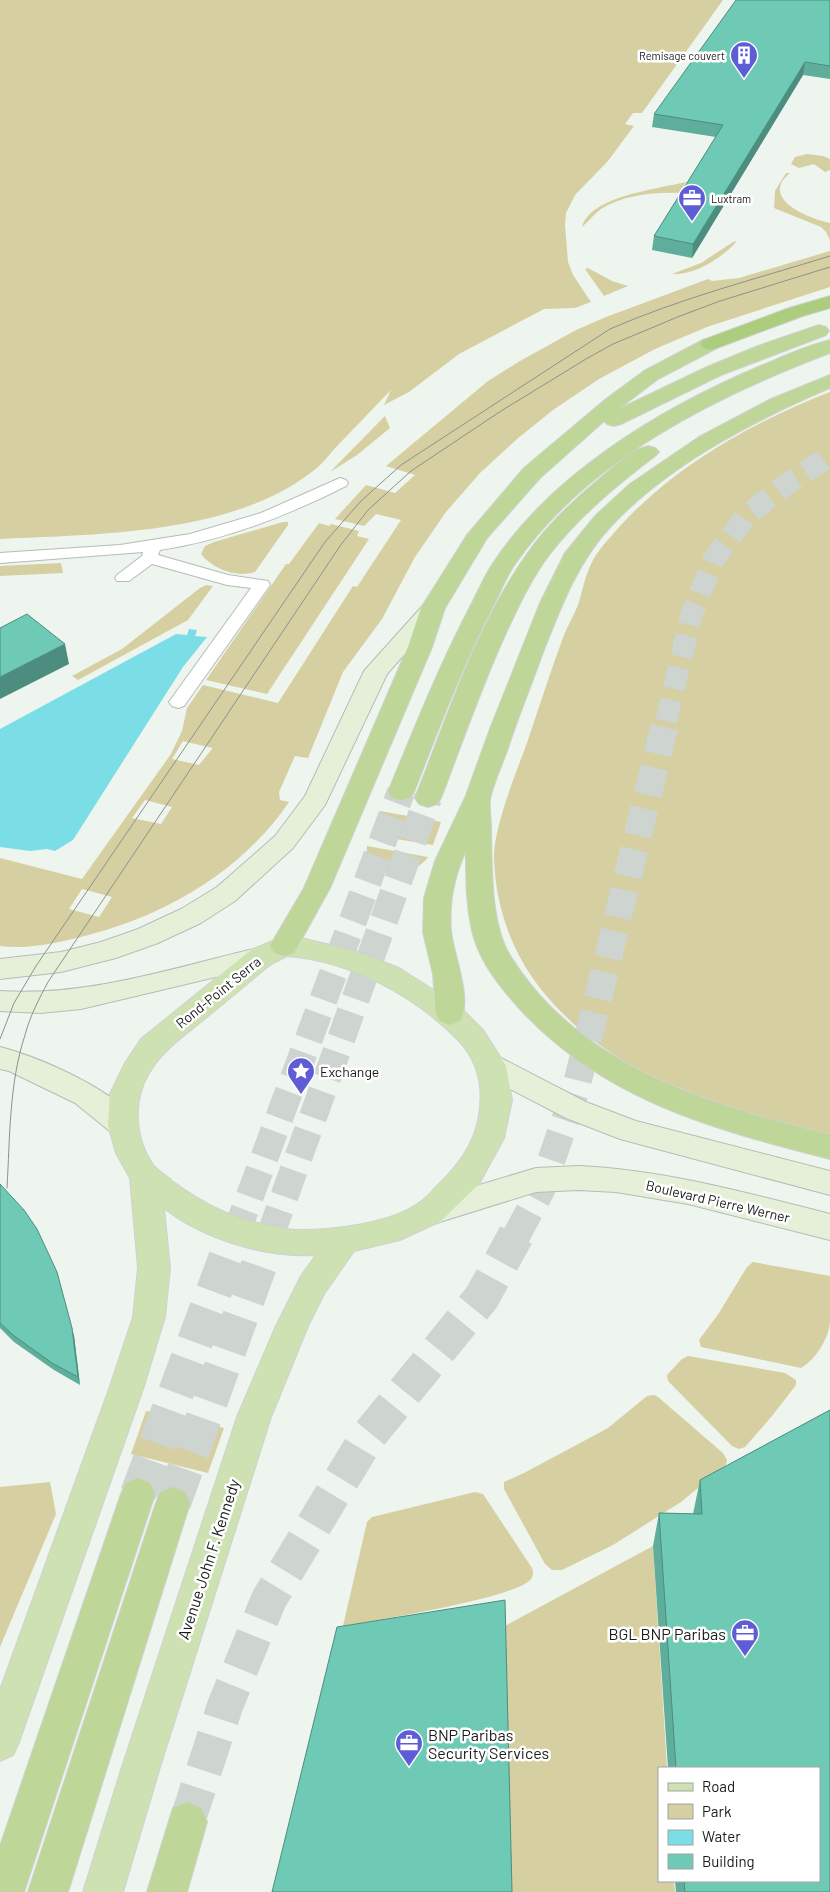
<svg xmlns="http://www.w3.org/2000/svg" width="830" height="1892" viewBox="0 0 830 1892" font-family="Barlow,sans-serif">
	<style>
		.green { fill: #d5cfa1; fill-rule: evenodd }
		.water { fill: #7bdee7 }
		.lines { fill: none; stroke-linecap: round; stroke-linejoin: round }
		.trunk-tunnel-far2 { stroke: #ced4cf; stroke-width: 22; stroke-dasharray: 22 11; stroke-linecap: butt }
		.trunk-tunnel-far1 { stroke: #ced4cf; stroke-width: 28; stroke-dasharray: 28 14; stroke-linecap: butt }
		.trunk-tunnel { stroke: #ced4cf; stroke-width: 36; stroke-dasharray: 36 18; stroke-linecap: butt }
		.service-casing { stroke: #b5bcb6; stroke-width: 2 }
		.secondary-casing { stroke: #b5bcb6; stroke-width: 2 }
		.primary-casing { stroke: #d1d1d1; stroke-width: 2 }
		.trunk-casing { stroke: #d1d1d1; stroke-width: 2 }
		.motorway-casing { stroke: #d1d1d1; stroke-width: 2 }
		.service { fill: #fff; fill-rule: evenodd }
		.secondary { fill: #e6f0d8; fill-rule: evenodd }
		.primary { fill: #cee1b2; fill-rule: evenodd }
		.trunk { fill: #bed798; fill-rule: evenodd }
		.motorway { fill: #adcd7e; fill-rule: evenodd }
		.tram { stroke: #8d918d; stroke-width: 1 }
		.wall { fill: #5fae9c }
		.shaded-wall { fill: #4d8d7f }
		.building { fill: #6ecab5; stroke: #4d8d7f }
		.labels { text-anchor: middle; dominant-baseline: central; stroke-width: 5; stroke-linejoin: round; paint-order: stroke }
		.far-poi-label { font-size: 11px; fill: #191b19; stroke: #fff; text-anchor: end }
		.street-label { font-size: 14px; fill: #191b19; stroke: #fff }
		.poi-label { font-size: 14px; fill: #191b19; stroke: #fff; text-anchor: start }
		.near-street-label { font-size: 16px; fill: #191b19; stroke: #fff }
		.near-poi-label { font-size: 16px; fill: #191b19; stroke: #fff; text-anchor: end }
	</style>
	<rect width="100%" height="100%" fill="#eef5ef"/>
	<g class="green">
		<path d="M0,0H723L642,113H633L625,124L634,126L608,161L575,195L566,213L565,225L568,262L573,275L591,302L575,308L544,309L459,354L409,392L384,405L391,390C373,408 356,427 338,445C331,452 325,461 318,467C237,535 100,534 0,539Z"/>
		<polygon points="807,154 823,156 830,159 830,170 825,172 814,164 799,168 791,164 795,157"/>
		<path d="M786,173H790C758,199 810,219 830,223V240L826,232L821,227L774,208L775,191Z"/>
		<path d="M686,182L680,193C655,192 623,195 601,209C594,214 588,222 582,227C590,196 658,189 686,182Z"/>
		<path d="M737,241C722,258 696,275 672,274L701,263L733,242Z"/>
		<path d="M830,251V287L707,327L655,349L599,379L553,410L517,439L480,473L446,512L415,557L382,619L343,672L308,758L295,756L279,792L280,800L289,802C239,876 154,922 68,940C45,945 23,949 0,946V858L82,879L171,754L182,731L187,708L203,685L278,703L353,586L357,587L401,520L376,514L364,526L335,519L366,485L395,493L415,475L386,466L488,381L520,361L576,330L606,317L708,279L712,281L739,278ZM183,741L212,748V749L199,765L172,759ZM145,800L172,807L161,824L132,818ZM82,889L112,897L99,917L69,909Z"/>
		<polygon points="588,268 612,281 628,286 604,296 585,269"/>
		<path d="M830,392V1137C789,1125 744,1116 705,1101C642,1077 577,1038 537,984C510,948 495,903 494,857C494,826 516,773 527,743C539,707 551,670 564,635C568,625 574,615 578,605C582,593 584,580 589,569C594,555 604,544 614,533C670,468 750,423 830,392Z"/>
		<polygon points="385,416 390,428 357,455 330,472"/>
		<path d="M283,522H288V525L255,572C237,578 212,569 201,554L205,546L214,542Z"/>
		<polygon points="319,523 329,526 331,524 359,531 357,536 369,539 267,694 206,680 286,564 289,564"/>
		<polygon points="61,563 63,573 0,576 0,566"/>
		<polygon points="206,585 213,586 188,620 78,680 72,676 122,649 200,588"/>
		<polygon points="380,811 441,822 433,845 372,835"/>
		<path d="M367,846L428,857C411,881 363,879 367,846Z"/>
		<path d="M753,1262L830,1276C830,1291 830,1308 830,1323C828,1340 815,1360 801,1368L701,1347L699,1340L719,1313L747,1267Z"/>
		<polygon points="688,1356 785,1373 796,1380 796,1385 772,1416 745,1447 739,1449 732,1446 668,1381 667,1375 682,1359"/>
		<polygon points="654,1395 658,1397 723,1453 727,1460 726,1465 681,1502 613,1545 562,1570 552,1570 545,1564 504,1489 504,1482 524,1473 608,1428 647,1396"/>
		<polygon points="146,1411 224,1428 208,1473 131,1454"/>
		<polygon points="50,1482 56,1514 0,1647 0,1487"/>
		<path d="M475,1492L483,1494L532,1568C533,1571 534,1575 531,1579C517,1598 373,1621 343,1626L367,1522L372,1517Z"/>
		<polygon points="653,1546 667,1768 659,1768 659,1881 674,1881 675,1892 509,1892 503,1627"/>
	</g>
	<polygon class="water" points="189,629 197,630 195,636 207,637 183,667 73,840 55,851 47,849 30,851 0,847 0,729 176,634 187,635"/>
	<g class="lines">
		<polyline class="trunk-tunnel-far2" points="666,721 692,613 714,559 747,515 788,483 830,456"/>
		<g class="trunk-tunnel-far1">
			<polyline points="235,1236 401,792"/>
			<polyline points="270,1236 428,798"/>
			<polyline points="516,1236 541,1190 575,1092 666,720"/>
		</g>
		<g class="trunk-tunnel">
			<polyline points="138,1494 235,1235"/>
			<polyline points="173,1503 270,1235"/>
			<polyline points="187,1822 225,1706 269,1599 366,1439 482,1297 516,1235"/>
		</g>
		<g class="service-casing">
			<path id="service" d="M340,478L346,480L348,483L346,486C287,516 225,540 160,550L158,555L228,575L268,581L270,585L184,706L178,708L172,706L169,702L251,588L227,585L152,564L129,581H117L115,578L117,575L142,556L143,552L0,563V553L120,545L190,534L261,513Z"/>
		</g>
		<g class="secondary-casing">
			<g id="secondary">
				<polygon points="433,601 441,603 445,608 387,674 325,805 293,848 235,901 201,923 158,943 116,958 61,972 0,979 0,959 61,952 101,942 138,929 181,909 217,887 275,836 305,796 364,671 425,603"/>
				<path d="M261,947L271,950L275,957L271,964L81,1009L41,1013L0,1011V991C89,997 176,967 261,947Z"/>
				<path d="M0,1047C36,1056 120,1091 138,1125L134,1133L123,1137L112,1133L75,1103L9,1071L0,1069Z"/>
				<polygon points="491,1055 501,1058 586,1102 636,1121 830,1171 830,1195 620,1139 566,1118 481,1074 476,1066 481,1058"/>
				<path d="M579,1166C665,1170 747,1193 830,1214V1240L688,1204L616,1192L579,1190L536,1192L430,1225L419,1221L415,1212L419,1203L536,1168Z"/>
			</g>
		</g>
		<g class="primary-casing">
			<path id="primary" d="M284,936L297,937L355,951L399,968L460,1007L483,1030L506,1066L512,1100L504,1138L479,1184L441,1221L400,1240L354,1251L324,1294L308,1326L271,1417L160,1767L123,1892H83L122,1767L237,1417L276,1326L301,1276L316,1255C266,1258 203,1239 164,1208L170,1268L165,1317L143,1389L19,1742L13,1755L0,1761V1690L109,1389L133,1317L138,1268L130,1178L116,1153L108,1125L110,1094L125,1063L141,1039L251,950ZM287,956C351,961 416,996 460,1042C480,1064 484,1092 478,1121C472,1147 458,1165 440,1183C433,1190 427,1198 419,1203C389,1224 333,1230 297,1230C289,1230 281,1228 274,1226C234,1220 205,1205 172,1181C167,1176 159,1172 154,1166C135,1140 132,1101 149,1073C162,1051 182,1037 202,1021C225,1002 248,983 271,964Z"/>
		</g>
		<g class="trunk-casing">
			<g id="trunk">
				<polygon points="819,325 826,327 829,331 826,335 721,375 621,424 614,426 607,424 604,421 540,478 487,538 445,608 432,647 330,888 294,953 284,956 274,953 270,946 304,888 408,647 421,608 467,535 524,468 606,399 644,371 703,340 710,338 717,340 720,344 717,348 658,379 617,410 707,367 758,346"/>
				<path d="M830,340V353C714,397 587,460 515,564C505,578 500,594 492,608C462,667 438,730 414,792L410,798L401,800L392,798L388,792C414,729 439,666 471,605C478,592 484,577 492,565C550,475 660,409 756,368C780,358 805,346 830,340Z"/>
				<path d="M830,375V388C753,421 670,464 612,525C577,562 560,609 542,655C531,686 518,717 508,748C504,760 490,791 490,801C489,808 491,819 491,828C492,866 490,925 511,957C580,1068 711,1105 830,1135V1159C713,1129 603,1100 519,1008C502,989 483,966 475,941C466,913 466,880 466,851C454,876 449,903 451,930C453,955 473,998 460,1021L450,1025L440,1021L436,1014L433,974L423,932L424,898L435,861L465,798L490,729L540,603L565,553L596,515L630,484L699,437L771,399Z"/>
				<path d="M648,446L655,448L659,452L655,456C617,485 579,516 549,555C531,579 518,607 505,635C481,688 462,743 441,798L437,804L428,807L419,804L415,798C449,713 477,622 532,547C551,522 574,500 598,480C613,468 630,450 648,446Z"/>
				<polygon points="138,1478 150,1483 155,1494 24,1892 0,1892 0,1846 121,1494 126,1483"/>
				<polygon points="173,1487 185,1492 190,1503 68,1892 28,1892 156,1503 161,1492"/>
				<polygon points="187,1802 201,1808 207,1822 187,1892 147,1892 173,1808"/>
			</g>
		</g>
		<g class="motorway-casing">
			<polygon id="motorway" points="830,296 830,308 803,316 717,348 710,350 703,348 700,344 703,340 789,308"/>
		</g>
		<use href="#service" class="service"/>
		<use href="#secondary" class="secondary"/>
		<use href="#primary" class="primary"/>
		<use href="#trunk" class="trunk"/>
		<use href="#motorway" class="motorway"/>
		<g class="tram">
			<path d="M0,1039L14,1003L36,966L325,542L361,501L401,465L610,329C681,298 756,279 830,256"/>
			<path d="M7,1188C10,1137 9,1084 25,1035C30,1016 39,999 48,982L340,546L368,510L411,471L501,411L586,359L613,344L680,316L720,301L830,267"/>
		</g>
	</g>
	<g class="wall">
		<polygon points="830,0 830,79 803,75 692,258 652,250 654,236 716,137 652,127 654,114"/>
		<polygon points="0,1184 74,1336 80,1385 54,1370 14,1342 0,1328"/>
		<polygon points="830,1410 830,1892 676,1892 675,1881 819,1881 819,1768 668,1768 653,1546 659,1513 693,1514 700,1480"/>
	</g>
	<g class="shaded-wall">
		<polygon points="805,62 803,75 692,258 693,244"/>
		<polygon points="65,644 69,664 0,699 0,677"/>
		<polygon points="72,1328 74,1336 80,1385 78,1377"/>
	</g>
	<g class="building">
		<polygon points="736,0 830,0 830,66 805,62 693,244 654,236 723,125 654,114"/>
		<polygon points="27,614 65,644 0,677 0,628"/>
		<polygon points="0,1184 24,1210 37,1229 57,1272 72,1328 78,1377 52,1363 13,1335 0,1323"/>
		<polygon points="830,1410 830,1892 685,1892 684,1881 819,1881 819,1768 676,1768 659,1513 702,1514 700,1480"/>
		<polygon points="505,1600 512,1892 272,1892 337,1627"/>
	</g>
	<defs>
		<g id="building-pin" transform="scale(1.4375)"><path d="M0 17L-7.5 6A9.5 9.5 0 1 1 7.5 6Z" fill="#5f5dd5" stroke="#fff"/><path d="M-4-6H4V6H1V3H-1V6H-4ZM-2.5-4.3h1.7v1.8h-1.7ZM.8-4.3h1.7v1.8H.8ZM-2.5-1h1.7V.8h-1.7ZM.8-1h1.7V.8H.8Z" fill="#fff"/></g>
		<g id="office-pin" transform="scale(1.4375)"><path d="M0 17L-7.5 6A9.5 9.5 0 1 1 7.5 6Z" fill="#5f5dd5" stroke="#fff"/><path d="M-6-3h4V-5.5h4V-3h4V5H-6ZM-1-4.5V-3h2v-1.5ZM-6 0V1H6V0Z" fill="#fff"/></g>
		<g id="sight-pin" transform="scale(1.4375)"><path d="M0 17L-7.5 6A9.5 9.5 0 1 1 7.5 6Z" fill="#5f5dd5" stroke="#fff"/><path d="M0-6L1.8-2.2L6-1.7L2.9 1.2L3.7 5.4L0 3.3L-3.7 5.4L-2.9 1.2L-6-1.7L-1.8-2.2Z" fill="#fff"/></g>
	</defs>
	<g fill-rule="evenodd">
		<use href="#building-pin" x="744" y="55"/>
		<use href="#office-pin" x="692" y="198"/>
		<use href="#sight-pin" x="301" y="1071"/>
		<use href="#office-pin" x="745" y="1633"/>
		<use href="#office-pin" x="409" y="1743"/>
	</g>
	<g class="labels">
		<g class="far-poi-label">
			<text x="725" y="55">Remisage couvert</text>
			<text x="711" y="198" text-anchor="start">Luxtram</text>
		</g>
		<g class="street-label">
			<text transform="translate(218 992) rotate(-39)">Rond-Point Serra</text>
			<text transform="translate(718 1201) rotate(13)">Boulevard Pierre Werner</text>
		</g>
		<g class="poi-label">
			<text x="320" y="1071">Exchange</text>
		</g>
		<g class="near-street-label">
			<text transform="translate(208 1559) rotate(-72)">Avenue John F. Kennedy</text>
		</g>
		<g class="near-poi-label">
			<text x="726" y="1633">BGL BNP Paribas</text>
			<text x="428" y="1734" text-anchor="start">BNP Paribas<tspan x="428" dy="18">Security Services</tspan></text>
		</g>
	</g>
	<rect x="658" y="1767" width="162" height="115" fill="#ffffff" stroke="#a3a4a3"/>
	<rect x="668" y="1783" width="25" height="8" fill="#cee1b2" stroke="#a3a4a3"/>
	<text x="702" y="1792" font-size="15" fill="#191b19">Road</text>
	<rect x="668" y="1804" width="25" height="15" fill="#d5cfa1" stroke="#a3a4a3"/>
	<text x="702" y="1817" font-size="15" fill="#191b19">Park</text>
	<rect x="668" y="1830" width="25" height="15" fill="#7bdee7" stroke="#a3a4a3"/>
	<text x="702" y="1842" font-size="15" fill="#191b19">Water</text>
	<rect x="668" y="1854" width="25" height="15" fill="#6ecab5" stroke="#a3a4a3"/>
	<text x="702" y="1867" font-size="15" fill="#191b19">Building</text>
</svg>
